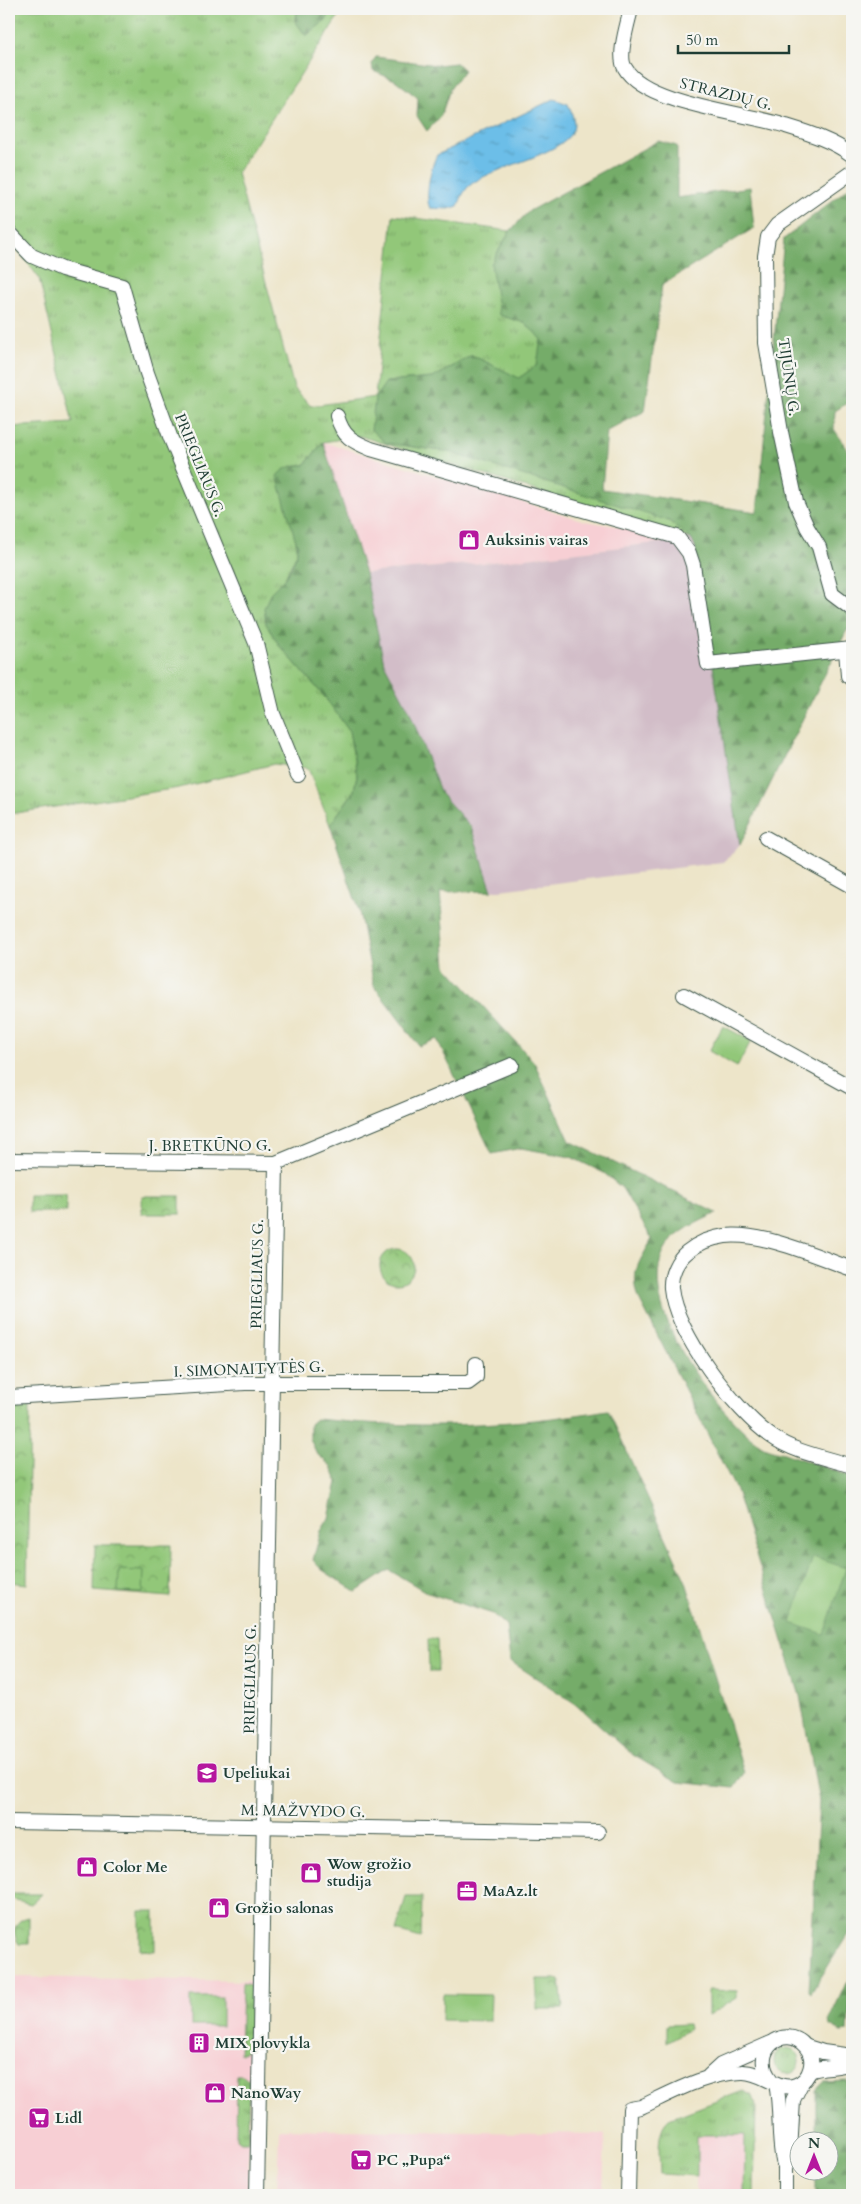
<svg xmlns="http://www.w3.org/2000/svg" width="861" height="2204" viewBox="0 0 861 2204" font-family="Cardo,serif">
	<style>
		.built { fill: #f7cfd4 }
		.industrial { fill: #d2bdc8 }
		.grass { fill: url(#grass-tufts); stroke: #588256 }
		.forest { fill: url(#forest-firs); stroke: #4a744e }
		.park { fill: url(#park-crowns); stroke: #588256 }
		.pitch { fill: #92c779; stroke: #588256 }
		.water { fill: url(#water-ripples); stroke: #467e8e }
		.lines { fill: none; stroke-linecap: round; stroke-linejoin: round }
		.minor-casing { stroke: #3e564a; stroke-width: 16 }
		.minor { stroke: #fff; stroke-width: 14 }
		.labels { text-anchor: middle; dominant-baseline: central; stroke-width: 4.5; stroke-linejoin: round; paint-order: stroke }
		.street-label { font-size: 15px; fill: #1f3d34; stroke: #f6f6f2 }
		.poi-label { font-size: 15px; font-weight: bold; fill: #1f3d34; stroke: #f6f6f2; text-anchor: start }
	</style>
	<defs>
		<pattern id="grass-tufts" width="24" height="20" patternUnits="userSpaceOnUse" patternTransform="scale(1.25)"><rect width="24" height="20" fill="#92c779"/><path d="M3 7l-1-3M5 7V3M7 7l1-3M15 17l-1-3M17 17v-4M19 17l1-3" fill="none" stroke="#77a364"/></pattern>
		<pattern id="forest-firs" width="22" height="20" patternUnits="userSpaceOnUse" patternTransform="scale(1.25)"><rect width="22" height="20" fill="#75ac69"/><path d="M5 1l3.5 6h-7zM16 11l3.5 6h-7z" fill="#5f8d57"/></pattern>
		<pattern id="park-crowns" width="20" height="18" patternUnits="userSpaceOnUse" patternTransform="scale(1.25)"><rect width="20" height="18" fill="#92c779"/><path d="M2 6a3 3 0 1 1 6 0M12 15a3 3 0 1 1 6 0" fill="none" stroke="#77a364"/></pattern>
		<pattern id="water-ripples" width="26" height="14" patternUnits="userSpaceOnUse" patternTransform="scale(1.25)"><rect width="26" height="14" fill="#6cbee8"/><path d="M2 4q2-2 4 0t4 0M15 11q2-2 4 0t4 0" fill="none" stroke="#589cbd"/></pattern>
	</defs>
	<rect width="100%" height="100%" fill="#f6f6f2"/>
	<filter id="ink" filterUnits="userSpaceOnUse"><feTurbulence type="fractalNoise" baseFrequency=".02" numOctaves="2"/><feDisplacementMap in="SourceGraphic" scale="10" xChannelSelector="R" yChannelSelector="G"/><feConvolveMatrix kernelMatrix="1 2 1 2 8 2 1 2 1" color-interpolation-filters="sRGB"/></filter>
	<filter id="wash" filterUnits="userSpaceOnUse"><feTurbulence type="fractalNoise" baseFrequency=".0096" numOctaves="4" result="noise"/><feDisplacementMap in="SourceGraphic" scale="20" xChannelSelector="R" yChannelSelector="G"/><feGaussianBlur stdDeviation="1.12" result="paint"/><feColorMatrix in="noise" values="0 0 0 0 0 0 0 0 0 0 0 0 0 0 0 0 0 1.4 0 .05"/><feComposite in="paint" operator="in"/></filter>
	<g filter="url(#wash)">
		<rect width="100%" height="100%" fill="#ede5c9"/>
		<g class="built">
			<polygon points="323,442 585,521 691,539 483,563 365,573"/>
			<polygon points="9,1977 252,1981 248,2195 9,2195"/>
			<polygon points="279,2129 605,2134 603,2195 277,2195"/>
			<polygon points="697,2135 745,2135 744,2195 696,2195"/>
		</g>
		<polygon class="industrial" points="691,539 695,546 740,845 723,862 492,891 471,827 441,794 409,710 384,663 365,573 483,563"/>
		<g class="grass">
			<polygon points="9,9 298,9 295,21 326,20 333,9 343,9 237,173 294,388 311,406 375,397 393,215 510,231 491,264 524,323 542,338 537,365 519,379 472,355 433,378 386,382 386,443 449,452 479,460 669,521 691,539 360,436 323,442 305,465 295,465 297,553 285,578 271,592 279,645 324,696 349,730 357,775 354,791 330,825 308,768 274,764 179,788 9,814 9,427 73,423 39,278 9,238"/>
			<polygon points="9,1894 42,1894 31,1904 9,1898"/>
			<polygon points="242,1983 249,1985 251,1988 250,2044 248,2050 240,2054"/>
			<circle cx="787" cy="2061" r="13"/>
			<polygon points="237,2075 243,2075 249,2080 248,2142 240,2142 236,2139"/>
			<path d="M743,2091L753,2096L756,2105L754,2195H744L745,2135H697V2176L660,2174C660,2157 655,2131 669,2119Z"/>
		</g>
		<g class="forest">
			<polygon points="298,9 333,9 326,20 306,36 295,21"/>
			<polygon points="376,57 436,65 456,63 464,70 450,89 441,116 427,131 417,116 418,98 395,80 373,71 372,63"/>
			<polygon points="658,141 677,146 677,198 750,187 754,228 662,285 645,411 607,431 602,489 757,512 784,239 852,185 852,400 835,411 834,429 852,456 852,630 847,630 740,845 695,546 691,539 669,521 449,452 386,443 371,430 375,398 386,382 433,378 472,355 519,378 537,365 541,338 524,323 499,315 491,264 510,231 529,211"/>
			<path d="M323,442L365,573L384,663L409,710L441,794L471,827L492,891L440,892L446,966L534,1062L570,1141L717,1213C699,1222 675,1231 665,1250C634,1305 715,1411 759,1444C765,1449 776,1451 784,1453C806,1461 829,1469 852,1477V1928L811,1993L809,1991L819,1801L800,1696L736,1490L639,1299C630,1270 639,1264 652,1239L622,1188L604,1173L571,1157L521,1148L492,1154L437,1039L419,1046L374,986L359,911L330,825L354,791L357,775L349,731L324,696L279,645L266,624L264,608L271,592L285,578L292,566L297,553V545L277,476C284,467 293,465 305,465Z"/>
			<path d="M608,1410L686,1582L744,1773L734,1788L678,1782L633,1755L576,1704L510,1661L506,1625L493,1614L428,1593L389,1570L356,1592L321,1569L313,1560L321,1531L329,1518L337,1482L331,1466L317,1454L310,1439V1424L316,1419C416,1429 509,1427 608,1410Z"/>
			<polygon points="850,1980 851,1983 848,2031 841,2032 830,2026 829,2020 847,1981"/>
			<polygon points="848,2081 848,2195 816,2195 816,2172 828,2172 828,2142 816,2141 816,2090 824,2082"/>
		</g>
		<g class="park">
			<polygon points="29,1195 66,1195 67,1212 29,1212"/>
			<rect x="142" y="1196" width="38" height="18"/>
			<circle cx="397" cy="1266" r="17"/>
			<polygon points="30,1406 27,1584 9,1582 9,1407"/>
			<polygon points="95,1545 171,1545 170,1597 94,1591"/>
			<polygon points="428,1639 437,1639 438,1672 429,1672"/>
			<polygon points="406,1897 422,1897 421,1938 396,1931"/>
			<polygon points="140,1911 155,1911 155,1951 140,1950"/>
			<path d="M29,1917V1944H19C11,1932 14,1920 29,1917Z"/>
			<polygon points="537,1979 560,1979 563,2009 537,2009"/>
			<polygon points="708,1990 737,1991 737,1998 708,2016"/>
			<polygon points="688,2024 689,2029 667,2042 667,2025"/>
		</g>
		<g class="pitch">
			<polygon points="723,1026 751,1041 737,1067 709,1051"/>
			<polygon points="813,1557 846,1568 824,1634 791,1623"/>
			<polygon points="119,1570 144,1571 143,1593 118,1592"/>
			<polygon points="443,1994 491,1995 490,2021 442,2020"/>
			<rect x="191" y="1997" width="31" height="29"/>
		</g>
		<path class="water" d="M554,99L568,104C571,112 576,121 573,130C562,156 492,166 469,186C463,192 461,199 458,206L449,209L430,208C424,198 431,165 437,155Z"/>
	</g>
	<g filter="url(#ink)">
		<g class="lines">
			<g class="minor-casing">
				<g id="minor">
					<path d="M631,9C628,23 617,56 625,68C645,104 748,113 786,126C809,133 833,141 852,155"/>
					<polyline points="852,172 777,225 768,237 765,256 766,343 781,432 796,502 807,527 819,547 832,594 852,609"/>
					<polyline points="9,232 32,256 62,269 122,286 147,373 171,439 256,643 273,714 298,775"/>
					<path d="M337,416C343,437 352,441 371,449L677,537L689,553L693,565L708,664L852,649"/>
					<polyline points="846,650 848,676 852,679"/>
					<polyline points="766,838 852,886"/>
					<polyline points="684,995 852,1088"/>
					<polyline points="9,1160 276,1163 512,1065"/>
					<path d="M852,1269C816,1256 763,1232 725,1236C710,1238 699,1242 687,1252C677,1260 670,1275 671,1288C675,1332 735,1411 771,1436C793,1452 826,1458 852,1466"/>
					<polyline points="9,1397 245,1383 468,1383 476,1377 476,1364"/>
					<polyline points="9,1822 598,1832"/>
					<polyline points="807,2047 823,2052 852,2056"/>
					<path d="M810,2071C823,2065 840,2069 852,2062"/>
					<polyline points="709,2076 721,2065 771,2043"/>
					<path d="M776,2084C782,2111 777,2139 784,2165"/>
					<polyline points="257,2195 276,1163"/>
					<path d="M628,2195L630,2109L641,2107C673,2092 706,2073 742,2072C762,2071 778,2092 796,2085C811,2079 816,2059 806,2047C785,2021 748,2052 771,2080"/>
					<polyline points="785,2195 785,2169 790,2152 793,2100 802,2082"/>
				</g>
			</g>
			<use href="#minor" class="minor"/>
		</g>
	</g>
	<defs>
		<g id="shop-square" transform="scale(1.125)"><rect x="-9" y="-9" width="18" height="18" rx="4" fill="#b5179e" stroke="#f6f6f2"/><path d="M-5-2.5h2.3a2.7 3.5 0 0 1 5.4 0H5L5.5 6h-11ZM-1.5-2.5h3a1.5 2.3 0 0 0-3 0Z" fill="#fff"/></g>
		<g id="school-square" transform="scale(1.125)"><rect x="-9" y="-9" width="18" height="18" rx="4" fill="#b5179e" stroke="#f6f6f2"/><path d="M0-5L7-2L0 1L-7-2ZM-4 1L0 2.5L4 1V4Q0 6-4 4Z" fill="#fff"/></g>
		<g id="office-square" transform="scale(1.125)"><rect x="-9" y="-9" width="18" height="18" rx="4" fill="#b5179e" stroke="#f6f6f2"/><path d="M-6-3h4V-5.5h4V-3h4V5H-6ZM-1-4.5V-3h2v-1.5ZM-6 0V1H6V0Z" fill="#fff"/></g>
		<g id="building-square" transform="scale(1.125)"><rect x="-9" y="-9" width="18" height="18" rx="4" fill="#b5179e" stroke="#f6f6f2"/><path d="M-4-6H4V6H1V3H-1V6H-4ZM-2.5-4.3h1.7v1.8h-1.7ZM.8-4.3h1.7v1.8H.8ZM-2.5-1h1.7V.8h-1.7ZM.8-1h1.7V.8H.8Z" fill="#fff"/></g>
		<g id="supermarket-square" transform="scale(1.125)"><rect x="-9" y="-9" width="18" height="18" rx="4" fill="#b5179e" stroke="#f6f6f2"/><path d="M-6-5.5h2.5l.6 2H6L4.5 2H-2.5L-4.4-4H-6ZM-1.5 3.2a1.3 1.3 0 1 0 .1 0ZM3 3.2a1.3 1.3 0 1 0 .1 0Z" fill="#fff"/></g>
	</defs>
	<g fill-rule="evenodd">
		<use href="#shop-square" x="469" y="540"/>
		<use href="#school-square" x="207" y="1773"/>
		<use href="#shop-square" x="87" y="1867"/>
		<use href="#shop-square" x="311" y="1873"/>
		<use href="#office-square" x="467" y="1891"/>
		<use href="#shop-square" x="219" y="1908"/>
		<use href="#building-square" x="199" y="2043"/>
		<use href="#shop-square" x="215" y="2093"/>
		<use href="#supermarket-square" x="39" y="2118"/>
		<use href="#supermarket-square" x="361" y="2160"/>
	</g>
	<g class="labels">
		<g class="street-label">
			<text transform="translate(726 94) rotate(14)">STRAZDŲ G.</text>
			<text transform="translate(789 377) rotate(82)">TIJŪNŲ G.</text>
			<text transform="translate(200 465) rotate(68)">PRIEGLIAUS G.</text>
			<text x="210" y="1146">J. BRETKŪNO G.</text>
			<text transform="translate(257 1274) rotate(-89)">PRIEGLIAUS G.</text>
			<text transform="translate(249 1369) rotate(-2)">I. SIMONAITYTĖS G.</text>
			<text transform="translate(250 1679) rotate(-89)">PRIEGLIAUS G.</text>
			<text transform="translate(303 1811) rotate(1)">M. MAŽVYDO G.</text>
		</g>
		<g class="poi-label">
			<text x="485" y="540">Auksinis vairas</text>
			<text x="223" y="1773">Upeliukai</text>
			<text x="327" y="1864">Wow grožio<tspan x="327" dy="17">studija</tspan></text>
			<text x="103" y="1867">Color Me</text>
			<text x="483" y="1891">MaAz.lt</text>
			<text x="235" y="1908">Grožio salonas</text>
			<text x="215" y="2043">MIX plovykla</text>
			<text x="231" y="2093">NanoWay</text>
			<text x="55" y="2118">Lidl</text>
			<text x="377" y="2160">PC „Pupa“</text>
		</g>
	</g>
	<rect width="861" height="2204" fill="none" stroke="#f6f6f2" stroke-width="30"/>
	<g transform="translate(814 2156)"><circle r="24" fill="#f6f6f2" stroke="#a0aca6"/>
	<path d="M0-4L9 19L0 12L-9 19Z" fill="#b5179e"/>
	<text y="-8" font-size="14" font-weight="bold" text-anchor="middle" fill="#1f3d34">N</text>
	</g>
	<path d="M678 45v8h111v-8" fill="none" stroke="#1f3d34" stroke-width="2.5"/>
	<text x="686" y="45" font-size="15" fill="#1f3d34" stroke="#f6f6f2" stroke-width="4" paint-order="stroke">50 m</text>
</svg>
